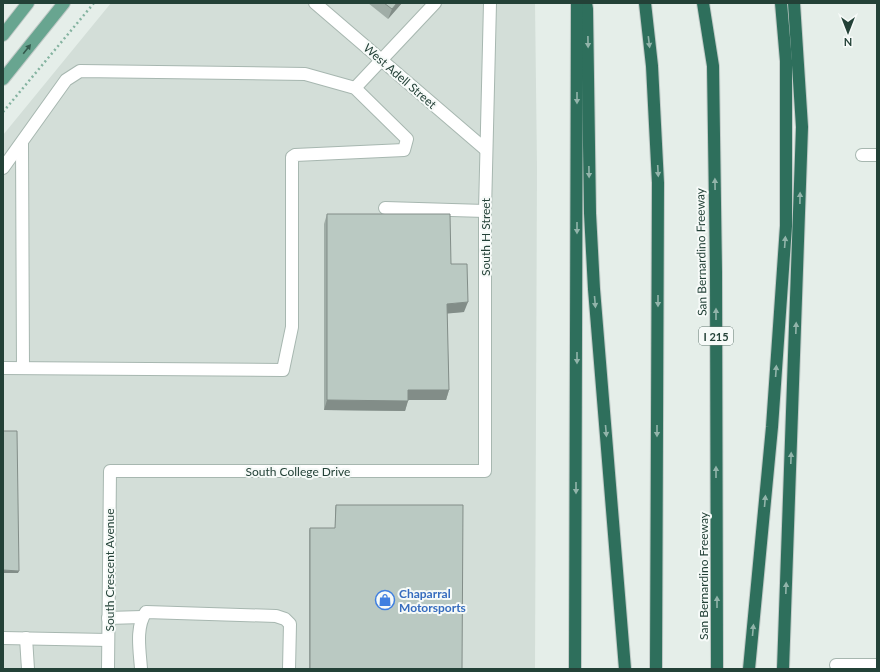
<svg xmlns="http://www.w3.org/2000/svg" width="880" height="672" viewBox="0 0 880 672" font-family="Lato,sans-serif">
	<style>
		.built { fill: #d3ded8 }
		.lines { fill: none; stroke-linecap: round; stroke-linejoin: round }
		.minor-casing { stroke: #a7b7b0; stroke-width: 14 }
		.major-casing { stroke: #c1cac7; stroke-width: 14 }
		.highway-casing { stroke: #c1cac7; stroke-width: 14 }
		.path { stroke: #84b3a0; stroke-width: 2.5; stroke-dasharray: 2 3; stroke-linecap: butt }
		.minor { stroke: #fff; stroke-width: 12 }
		.major { stroke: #68a590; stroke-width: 12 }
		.highway { stroke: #2e6f5c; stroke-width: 12 }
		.wall { fill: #a0ada7 }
		.shaded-wall { fill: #828d88 }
		.building { fill: #bac9c2; stroke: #828d88 }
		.oneway { fill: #92b4aa }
		.oneway2 { fill: #345a4d }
		.labels { text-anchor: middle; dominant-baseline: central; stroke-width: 4; stroke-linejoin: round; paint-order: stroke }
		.shield { fill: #f6faf8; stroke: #627871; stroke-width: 1 }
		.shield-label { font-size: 11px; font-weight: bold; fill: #234137 }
		.street-label { font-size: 12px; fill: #234137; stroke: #f6faf8 }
		.shop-label { font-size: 12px; font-weight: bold; fill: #366cbe; stroke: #f6faf8; text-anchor: start }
	</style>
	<rect width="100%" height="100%" fill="#e5eee9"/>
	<polygon class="built" points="111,3 535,3 537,168 535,669 3,669 3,135"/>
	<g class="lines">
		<g class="minor-casing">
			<g id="minor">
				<polyline points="315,3 485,149"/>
				<polyline points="355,88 435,3"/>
				<polyline points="22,144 23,368"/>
				<polyline points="862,155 877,155"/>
				<polyline points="3,168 66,80 80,71 305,74 355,88 407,139 404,150 295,155 292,157 292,327 283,370 3,368"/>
				<polyline points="385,208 485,211"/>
				<polyline points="108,618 142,617"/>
				<polyline points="3,638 108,640"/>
				<polyline points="26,638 28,669"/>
				<polyline points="836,665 877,665"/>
				<polyline points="108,669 110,471 485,471 485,211 490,3"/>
				<path d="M141,669C140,652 135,627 146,612L276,616L285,619L290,624L289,669"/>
			</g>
		</g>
		<g class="major-casing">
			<g id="major">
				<polyline points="3,35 28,3"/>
				<polyline points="3,79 64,3"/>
			</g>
		</g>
		<g class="highway-casing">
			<g id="highway">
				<polyline points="586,3 587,9 590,213 594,289 625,669"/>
				<polyline points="645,3 652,66 658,183 656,669"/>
				<polyline points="703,3 713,66 716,272 717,669"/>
				<polyline points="575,669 577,3"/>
				<polyline points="749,669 772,427 786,226 786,61 781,3"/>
				<polyline points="783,669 802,127 794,3"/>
			</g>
		</g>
		<polyline class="path" points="3,112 94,3"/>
		<use href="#minor" class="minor"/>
		<use href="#major" class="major"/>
		<use href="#highway" class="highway"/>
	</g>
	<g class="wall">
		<polygon points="368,3 402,3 388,19"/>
		<polygon points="327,214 464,312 447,313 449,390 446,400 408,400 405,411 324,410 324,224"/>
		<polygon points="336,505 462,669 309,669 309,530 310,528 335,528 335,508"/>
	</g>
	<g class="shaded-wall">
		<polygon points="397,3 402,3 388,19 392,9"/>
		<polygon points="468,302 464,312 443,314 447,304"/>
		<polygon points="408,390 449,390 446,400 404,400"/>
		<polygon points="327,400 408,401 405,411 324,410"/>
		<polygon points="3,570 19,571 18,573 3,573"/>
	</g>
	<g class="building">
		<polygon points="384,3 397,3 392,9"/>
		<polygon points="327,214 450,214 451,264 467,264 468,302 447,304 449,390 408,390 408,401 327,400"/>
		<polygon points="3,431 17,431 19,571 3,570"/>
		<polygon points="336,505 463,505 462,669 310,669 310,528 335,528"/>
	</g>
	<defs><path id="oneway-solid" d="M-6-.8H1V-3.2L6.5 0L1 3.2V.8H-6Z"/></defs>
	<g class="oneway">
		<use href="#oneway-solid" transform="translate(588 42) rotate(89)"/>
		<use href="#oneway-solid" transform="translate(649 42) rotate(83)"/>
		<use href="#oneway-solid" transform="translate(577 98) rotate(90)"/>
		<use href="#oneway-solid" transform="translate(658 171) rotate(87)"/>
		<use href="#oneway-solid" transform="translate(589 172) rotate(89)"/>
		<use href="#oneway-solid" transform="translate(715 184) rotate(-91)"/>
		<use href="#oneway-solid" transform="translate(800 198) rotate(-89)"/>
		<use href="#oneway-solid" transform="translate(577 228) rotate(90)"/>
		<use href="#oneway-solid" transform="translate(785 242) rotate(-86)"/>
		<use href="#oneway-solid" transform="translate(658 301) rotate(90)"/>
		<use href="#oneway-solid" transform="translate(595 302) rotate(85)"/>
		<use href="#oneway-solid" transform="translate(716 314) rotate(-90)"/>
		<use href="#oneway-solid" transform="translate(796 328) rotate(-88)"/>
		<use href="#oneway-solid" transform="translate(577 358) rotate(90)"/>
		<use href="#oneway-solid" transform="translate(776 371) rotate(-86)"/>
		<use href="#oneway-solid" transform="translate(606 431) rotate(85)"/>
		<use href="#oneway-solid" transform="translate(657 431) rotate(90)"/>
		<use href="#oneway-solid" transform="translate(791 458) rotate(-88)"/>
		<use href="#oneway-solid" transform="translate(716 472) rotate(-90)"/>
		<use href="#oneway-solid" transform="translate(576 488) rotate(90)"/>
		<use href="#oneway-solid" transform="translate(765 501) rotate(-85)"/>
		<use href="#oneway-solid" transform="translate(786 588) rotate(-88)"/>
		<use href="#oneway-solid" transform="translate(717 602) rotate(-90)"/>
		<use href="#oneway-solid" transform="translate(753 630) rotate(-85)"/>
	</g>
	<use class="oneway2" href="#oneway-solid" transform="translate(27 49) rotate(-51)"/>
	<defs>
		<g id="shop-ring" transform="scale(1)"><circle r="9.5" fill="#f6faf8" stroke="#3f7fe0" stroke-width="1.5"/><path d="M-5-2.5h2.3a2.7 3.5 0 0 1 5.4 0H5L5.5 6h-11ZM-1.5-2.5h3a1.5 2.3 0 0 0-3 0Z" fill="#3f7fe0"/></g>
	</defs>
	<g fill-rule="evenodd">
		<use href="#shop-ring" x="385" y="600"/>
	</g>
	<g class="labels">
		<rect class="shield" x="699" y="327" width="34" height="18" rx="3"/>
		<g class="shield-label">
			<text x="716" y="336">I 215</text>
		</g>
		<g class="street-label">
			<text transform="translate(400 76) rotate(41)">West Adell Street</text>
			<text transform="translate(485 237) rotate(-90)">South H Street</text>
			<text transform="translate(701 252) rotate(-91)">San Bernardino Freeway</text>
			<text x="298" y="471">South College Drive</text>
			<text transform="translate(109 570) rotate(-90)">South Crescent Avenue</text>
			<text transform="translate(703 576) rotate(-90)">San Bernardino Freeway</text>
		</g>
		<g class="shop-label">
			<text x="399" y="593">Chaparral<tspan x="399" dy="14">Motorsports</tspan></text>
		</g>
	</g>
	<rect width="880" height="672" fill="none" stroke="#234137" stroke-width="8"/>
	<g transform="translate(848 32) rotate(180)" stroke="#f6faf8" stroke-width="3" paint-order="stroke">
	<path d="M0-3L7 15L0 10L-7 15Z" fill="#234137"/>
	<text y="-6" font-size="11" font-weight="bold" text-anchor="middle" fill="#234137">N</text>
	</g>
</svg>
